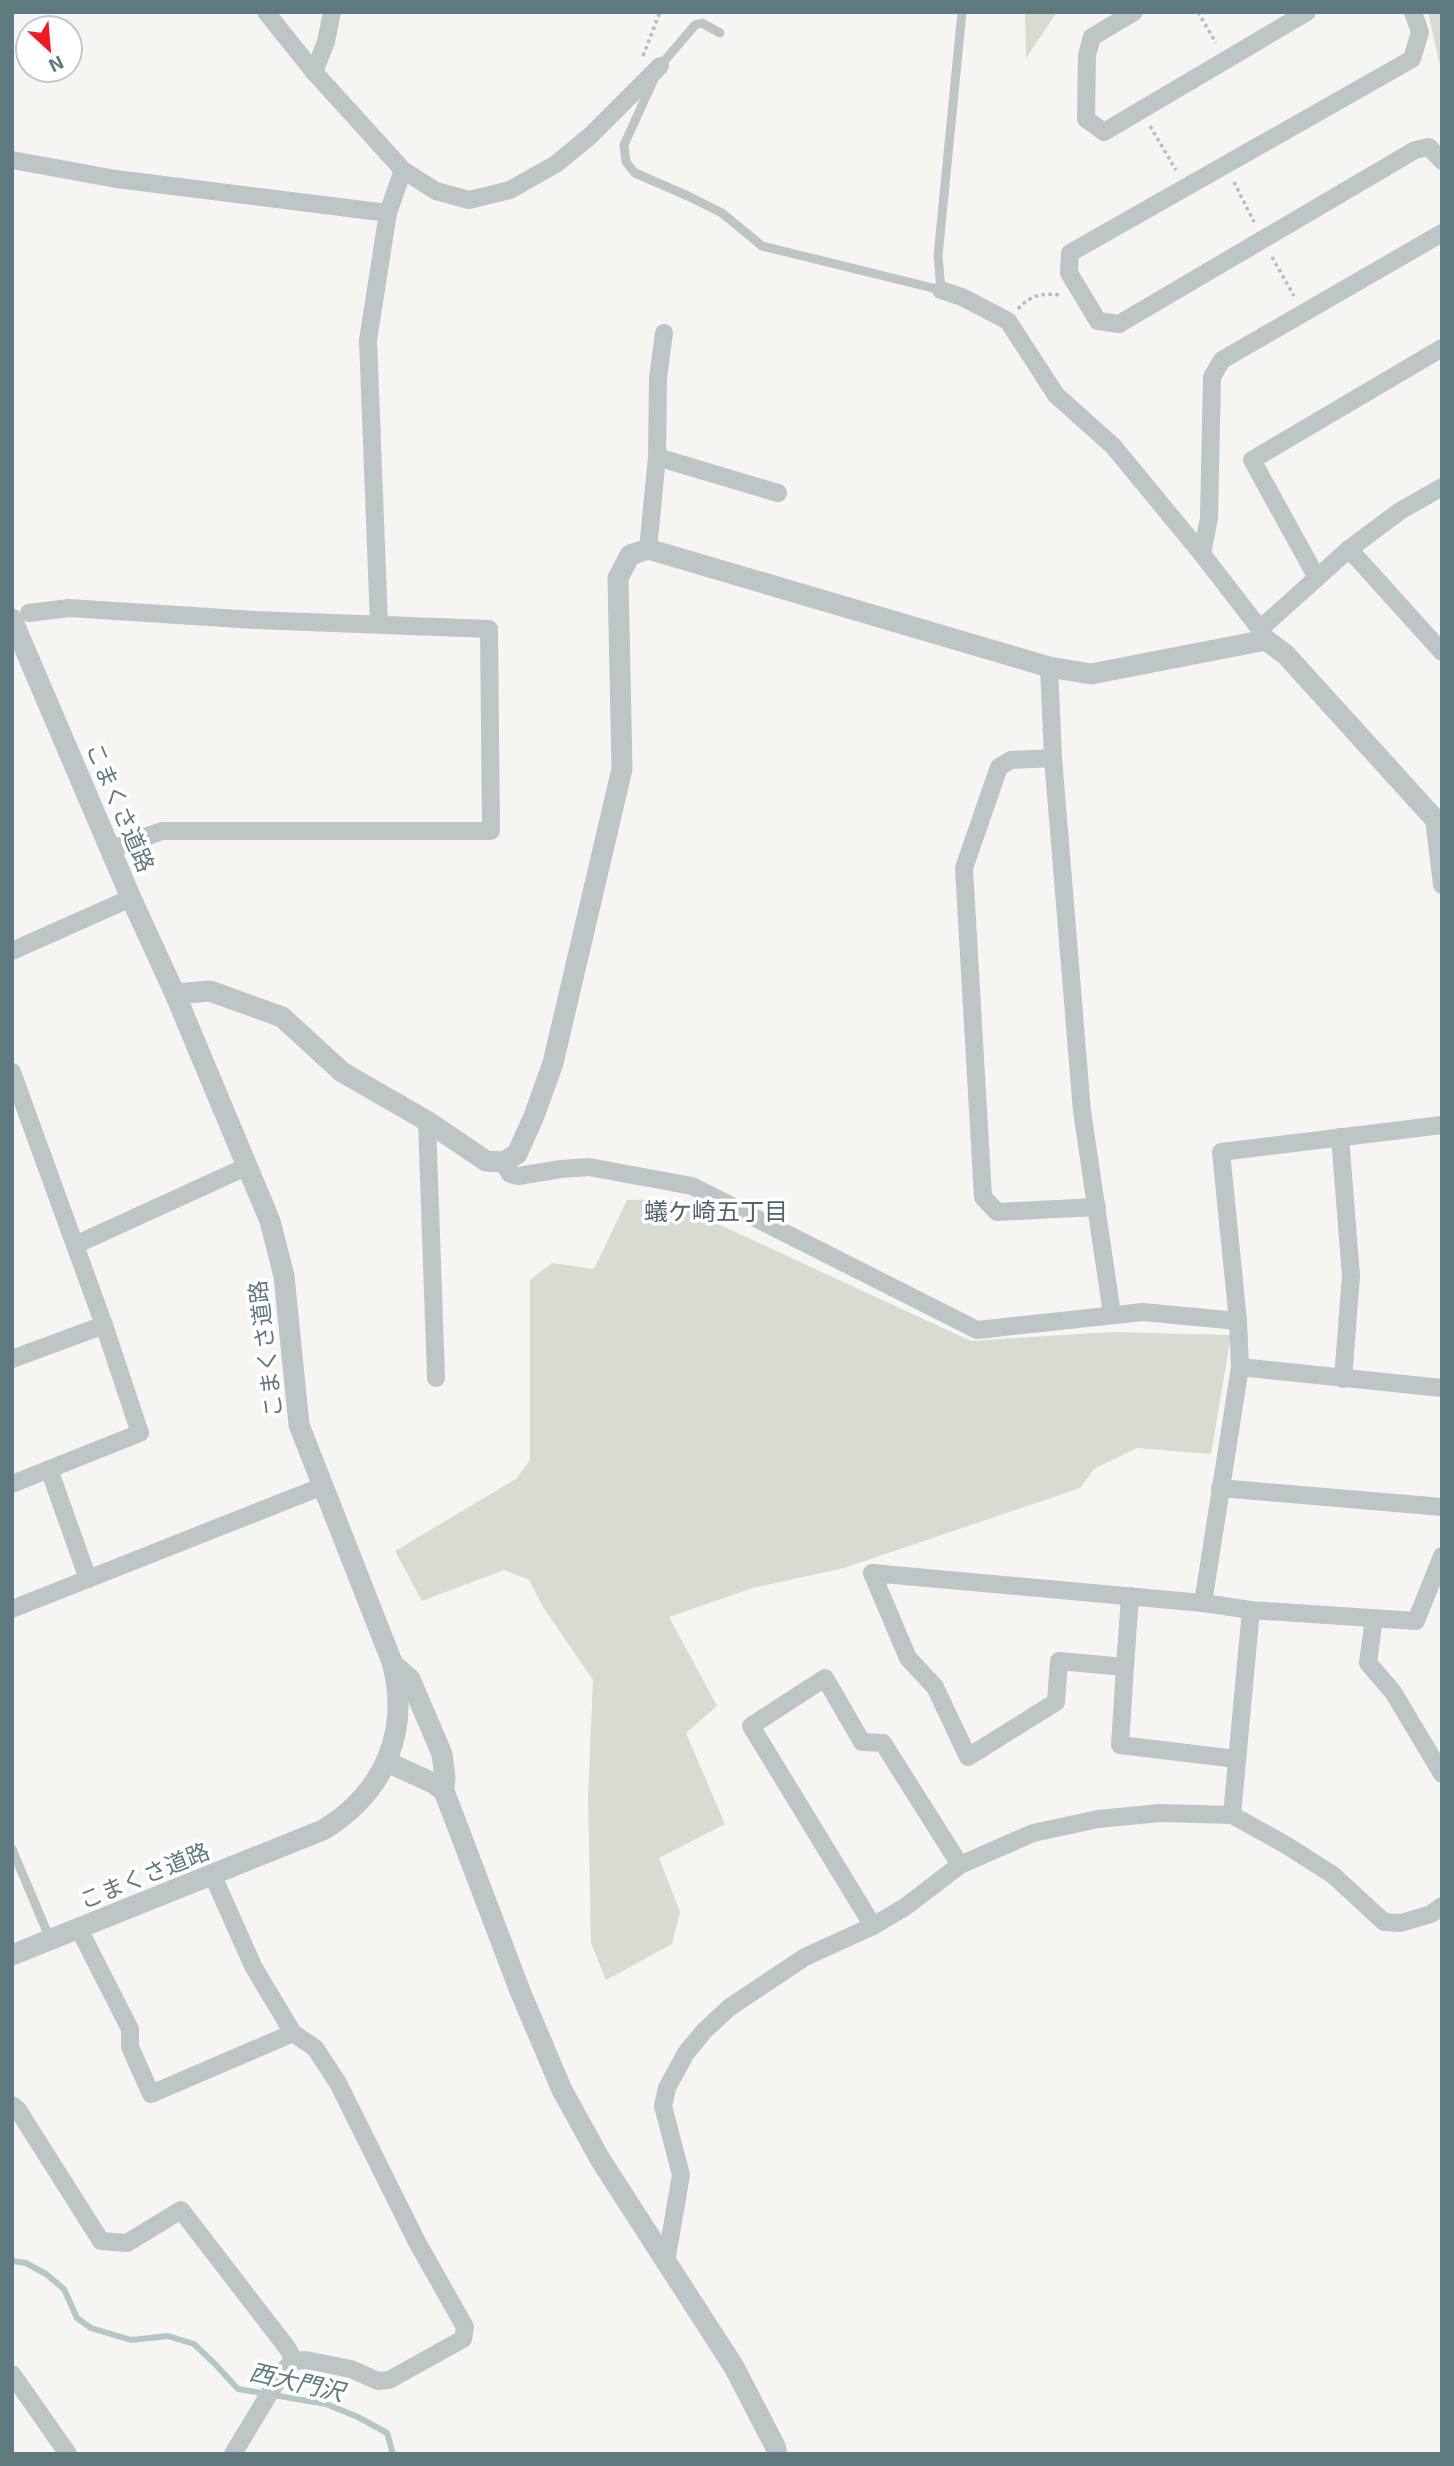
<svg xmlns="http://www.w3.org/2000/svg" width="1454" height="2466" viewBox="0 0 1454 2466" font-family="'Exo 2','Noto Sans JP',sans-serif">
	<style>
		.green { fill: #d7dbd1 }
		.lines { fill: none; stroke-linecap: round; stroke-linejoin: round }
		.stream { stroke: #b3c7c7; stroke-width: 6 }
		.path { stroke: #b8bdbe; stroke-width: 3.5; stroke-dasharray: 3.5 3.5; stroke-linecap: butt }
		.service { stroke: #bec5c7; stroke-width: 9 }
		.minor { stroke: #bec5c7; stroke-width: 18 }
		.tertiary { stroke: #bec5c7; stroke-width: 21 }
		.labels { text-anchor: middle; dominant-baseline: central; stroke-width: 7; stroke-linejoin: round; paint-order: stroke }
		.street-label { font-size: 23px; fill: #5f7a7f; stroke: #fff }
		.neighbourhood-label { font-size: 24px; fill: #516569; stroke: #fff }
		.water-label { font-size: 24px; font-style: italic; fill: #5a7b7b; stroke: #fff }
	</style>
	<rect width="100%" height="100%" fill="#f6f5f2"/>
	<g class="green">
		<polygon points="1025,12 1057,12 1026,58"/>
		<polygon points="1431,12 1442,12 1442,74 1428,13"/>
		<polygon points="664,1199 971,1341 1111,1332 1231,1335 1211,1454 1137,1448 1094,1469 1080,1488 844,1568 753,1588 669,1617 717,1706 686,1733 725,1824 659,1858 680,1912 672,1944 606,1980 591,1943 588,1797 593,1680 543,1607 529,1580 504,1570 422,1601 395,1551 516,1479 530,1460 530,1280 552,1263 594,1269 627,1200"/>
	</g>
	<g class="lines">
		<polyline class="stream" points="12,2261 26,2263 46,2274 64,2289 77,2318 91,2328 131,2340 168,2336 194,2344 215,2364 238,2389 326,2404 358,2417 387,2433 393,2454"/>
		<g class="path">
			<polyline points="1198,12 1216,43"/>
			<polyline points="643,56 660,12"/>
			<polyline points="1150,126 1176,170"/>
			<polyline points="1234,182 1254,222"/>
			<polyline points="1272,257 1294,296"/>
			<path d="M1018,309C1031,294 1044,293 1062,295"/>
		</g>
		<g class="service">
			<polyline points="660,66 695,25 702,23 720,33"/>
			<polyline points="654,79 624,145 626,162 635,173 688,196 722,213 762,246 941,290 938,256 962,12"/>
			<polyline points="12,1849 50,1939"/>
		</g>
		<g class="minor">
			<polyline points="266,12 314,72 403,170 436,191 469,200 510,190 556,164 590,136 660,66"/>
			<polyline points="1134,12 1092,37 1087,55 1086,119 1104,132 1307,12"/>
			<polyline points="1413,12 1420,32 1412,59 1070,253 1069,273 1098,321 1119,324 1415,150 1429,147 1442,161"/>
			<polyline points="314,72 326,42 332,12"/>
			<polyline points="12,160 116,179 388,213"/>
			<polyline points="941,290 962,297 1008,321 1056,395 1113,446 1202,554 1260,629 1260,641"/>
			<polyline points="657,457 778,493"/>
			<polyline points="648,549 657,457 658,378 664,333"/>
			<polyline points="1349,549 1442,652"/>
			<polyline points="1202,554 1209,518 1212,377 1222,360 1442,233"/>
			<polyline points="1317,578 1252,460 1442,348"/>
			<polyline points="29,613 69,608 255,620 489,629 491,831 162,831 111,849"/>
			<polyline points="379,624 368,340 388,213 403,170"/>
			<polyline points="1260,629 1349,549 1400,511 1442,487"/>
			<polyline points="1049,667 1053,758 1082,1111 1112,1314"/>
			<polyline points="1053,758 1011,760 999,767 964,868 983,1197 997,1212 1097,1207"/>
			<polyline points="1434,819 1442,885"/>
			<polyline points="12,951 131,898"/>
			<polyline points="12,1072 104,1325 140,1433 12,1484"/>
			<polyline points="427,1121 436,1378"/>
			<polyline points="1340,1137 1351,1276 1343,1379"/>
			<polyline points="503,1162 510,1174 518,1176 561,1169 589,1167 692,1186 977,1330 1143,1312 1238,1321"/>
			<polyline points="75,1245 248,1166"/>
			<polyline points="12,1359 104,1325"/>
			<polyline points="1240,1367 1442,1388"/>
			<polyline points="49,1469 88,1579"/>
			<polyline points="1220,1488 1442,1507"/>
			<polyline points="1203,1603 1240,1367 1238,1321 1221,1152 1442,1125"/>
			<polyline points="12,1609 323,1486"/>
			<polyline points="1374,1618 1368,1663 1393,1692 1442,1774"/>
			<polyline points="1125,1667 1130,1596"/>
			<polyline points="1236,1759 1120,1745 1125,1667 1059,1661 1056,1702 968,1757 935,1687 908,1658 872,1573 1203,1603 1251,1610 1416,1621 1442,1556"/>
			<polyline points="1232,1815 1251,1610"/>
			<polyline points="213,1876 253,1966 293,2033 315,2048 338,2083 417,2242 465,2327 463,2339 389,2380 378,2381 351,2369 306,2360 294,2361 283,2371 233,2454"/>
			<polyline points="873,1926 751,1726 825,1678 862,1742 883,1743 960,1865"/>
			<polyline points="79,1929 130,2029 130,2047 151,2094 293,2033"/>
			<polyline points="12,2105 18,2110 101,2241 127,2243 181,2210 288,2349 294,2361"/>
			<polyline points="666,2262 681,2175 663,2106 667,2088 686,2053 705,2030 730,2007 805,1957 873,1926 905,1907 960,1865 1033,1833 1098,1819 1160,1813 1232,1815 1286,1845 1333,1875 1384,1922 1401,1923 1431,1914 1442,1906"/>
			<polyline points="12,2374 68,2454"/>
		</g>
		<g class="tertiary">
			<path d="M12,619L131,898L175,994L270,1221L284,1276L299,1425L392,1662C411,1731 384,1793 323,1830L12,1955"/>
			<polyline points="175,994 210,991 282,1017 342,1072 427,1121 486,1161 503,1162 517,1154 534,1116 553,1063 622,769 618,578 630,555 648,549 1049,667 1091,674 1266,640 1286,655 1442,827"/>
			<polyline points="393,1664 410,1679 442,1754 445,1778 444,1791 520,1991 562,2090 600,2159 734,2367 775,2446 777,2454"/>
			<polyline points="387,1762 433,1783 444,1791"/>
		</g>
	</g>
	<g class="labels">
		<g class="street-label">
			<text transform="translate(121 807) rotate(67)">こまくさ道路</text>
			<text transform="translate(265 1349) rotate(-97)">こまくさ道路</text>
			<text transform="translate(144 1875) rotate(-22)">こまくさ道路</text>
		</g>
		<g class="neighbourhood-label">
			<text x="716" y="1210">蟻ケ崎五丁目</text>
		</g>
		<g class="water-label">
			<text transform="translate(297 2381) rotate(13)">西大門沢</text>
		</g>
	</g>
	<rect width="1454" height="2466" fill="none" stroke="#5f7a7f" stroke-width="28"/>
	<g transform="translate(49 49) rotate(154)"><circle r="33" fill="#ffffff" stroke="#bfcacc" stroke-width="2"/>
	<path d="M0-5L12 26L0 18L-12 26Z" fill="#ed1b22"/>
	<text y="-10" font-size="19" font-weight="bold" text-anchor="middle" fill="#5f7a7f">N</text>
	</g>
</svg>
